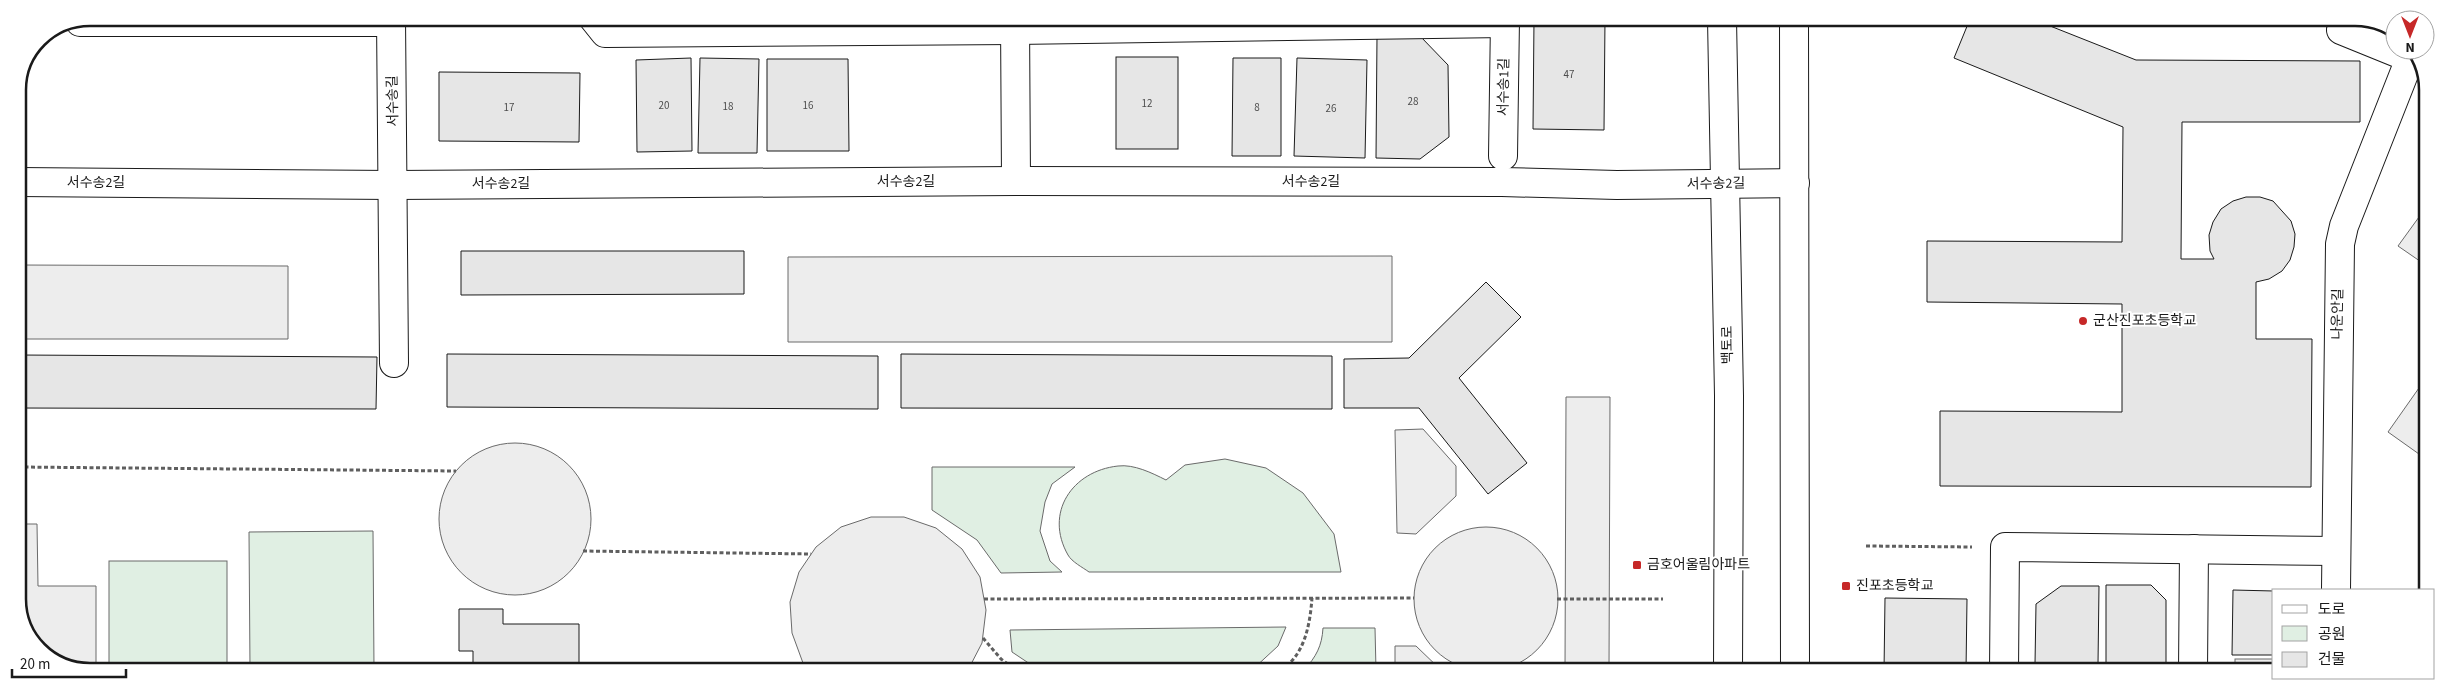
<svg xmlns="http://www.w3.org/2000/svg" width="2445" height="689" viewBox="0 0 2445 689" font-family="'Source Sans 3','Noto Sans KR',sans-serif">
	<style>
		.green { fill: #e0efe3; stroke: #6a6a6a }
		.parking { fill: #ededed; stroke: #6a6a6a }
		.building { fill: #e6e6e6; stroke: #1a1a1a }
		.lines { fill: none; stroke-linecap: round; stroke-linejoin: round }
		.minor-casing { stroke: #1a1a1a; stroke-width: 30 }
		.path { stroke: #5f5f5f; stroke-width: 3; stroke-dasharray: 4 2.5; stroke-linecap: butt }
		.minor { stroke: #fff; stroke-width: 28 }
		.poi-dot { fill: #c62828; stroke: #fff; stroke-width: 2 }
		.labels { text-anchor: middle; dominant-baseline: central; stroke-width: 4; stroke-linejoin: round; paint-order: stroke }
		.number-label { font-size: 11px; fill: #4d4d4d }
		.street-label { font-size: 14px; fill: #1a1a1a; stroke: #fff }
		.poi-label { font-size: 14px; fill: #1a1a1a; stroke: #fff; text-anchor: start }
		.rim { fill: none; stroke: #1a1a1a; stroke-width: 2.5 }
	</style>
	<rect width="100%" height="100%" fill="#fff"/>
	<g class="green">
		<path d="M1225,459L1266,468L1303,493L1334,534L1341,572H1089C1082,567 1072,562 1068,555C1044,513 1072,471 1118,466C1134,464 1152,473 1166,480L1185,465Z"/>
		<polygon points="932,467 1075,467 1052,484 1045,502 1040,531 1050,561 1062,572 1001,573 977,540 932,510"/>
		<polygon points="373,531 374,669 250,669 249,532"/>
		<rect x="109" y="561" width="118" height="108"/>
		<polygon points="1286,627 1278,646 1252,670 1039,670 1012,652 1010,630"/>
		<path d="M1323,628H1375L1376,670H1304C1316,657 1322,646 1323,628Z"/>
	</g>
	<g class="parking">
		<polygon points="2427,206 2427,266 2398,246"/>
		<polygon points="1392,256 1392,342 788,342 788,257"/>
		<polygon points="18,265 288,266 288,339 18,339"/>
		<polygon points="2426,378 2426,459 2388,432"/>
		<polygon points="1566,397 1610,397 1609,671 1565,671"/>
		<polygon points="1423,429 1456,466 1456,496 1416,534 1397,533 1395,430"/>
		<circle cx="515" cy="519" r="76"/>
		<polygon points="871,517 904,517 936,528 962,549 980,577 986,610 982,643 968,670 809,670 803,663 792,633 790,602 799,572 816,547 841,527"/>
		<polygon points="18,524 37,524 38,586 96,586 96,669 71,669 35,647 18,604"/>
		<circle cx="1486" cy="599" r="72"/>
		<polygon points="1395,646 1416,646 1442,671 1395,670"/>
		<rect x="2235" y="659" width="39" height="12"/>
	</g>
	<g class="building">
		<polygon points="1534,19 1605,19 1604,130 1533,129"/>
		<polygon points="1970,19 2035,20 2136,60 2360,61 2360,122 2182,122 2181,259 2214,259 2210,251 2209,235 2213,222 2221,209 2233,201 2246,197 2260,197 2273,201 2291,221 2295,234 2294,247 2290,260 2282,271 2269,279 2256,282 2256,339 2312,339 2311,487 1940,486 1940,411 2122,412 2122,304 1927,302 1927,241 2122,242 2123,127 1954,58"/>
		<polygon points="1377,36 1420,36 1448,65 1449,137 1420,159 1376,158"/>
		<rect x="1116" y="57" width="62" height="92"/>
		<polygon points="691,58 692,151 637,152 636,60"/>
		<polygon points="700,58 759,59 757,153 698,153"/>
		<polygon points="1233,58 1281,58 1281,156 1232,156"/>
		<polygon points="1297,58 1367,60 1365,158 1294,156"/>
		<polygon points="767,59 848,59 849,151 767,151"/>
		<polygon points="439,72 580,73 579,142 439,141"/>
		<polygon points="461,251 744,251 744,294 461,295"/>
		<polygon points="1486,282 1521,317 1459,378 1527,463 1488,494 1419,408 1344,408 1344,359 1409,358"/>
		<polygon points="447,354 878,356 878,409 447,407"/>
		<polygon points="901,354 1332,356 1332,409 901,408"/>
		<polygon points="18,355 377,357 376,409 18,408"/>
		<polygon points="2106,585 2151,585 2166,600 2166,667 2106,667"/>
		<polygon points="2061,586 2099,586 2098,664 2035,664 2036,604"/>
		<polygon points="2233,590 2274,591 2274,655 2232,655"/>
		<polygon points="1885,598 1967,599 1966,671 1884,671"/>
		<polygon points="459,609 503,609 503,624 579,624 579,670 473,670 473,651 459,651"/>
	</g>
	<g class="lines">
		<g class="minor-casing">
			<g id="minor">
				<polyline points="391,18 394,363"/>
				<polyline points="593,18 605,33 1015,30 1505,23"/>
				<polyline points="1015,18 1016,181"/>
				<polyline points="1722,19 1729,396 1728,671"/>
				<polyline points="1794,19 1795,671"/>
				<polyline points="2346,20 2341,30 2410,58"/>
				<polyline points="80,22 391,22"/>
				<polyline points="1503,156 1505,19"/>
				<polyline points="18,182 394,185 1016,181 1502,182 1617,185 1795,183"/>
				<polyline points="2336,590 2340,244 2344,226 2413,51"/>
				<polyline points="2004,671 2005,547 2336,551"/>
				<polyline points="2193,671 2194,549"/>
			</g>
		</g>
		<g class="path">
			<polyline points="18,467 456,471"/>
			<polyline points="1866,546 1972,547"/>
			<polyline points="583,551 811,554"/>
			<polyline points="984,599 1414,598"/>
			<polyline points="1557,599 1663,599"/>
			<polyline points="983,638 1001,659 1016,670"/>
			<path d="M1281,670C1305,655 1310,624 1312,598"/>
		</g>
		<use href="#minor" class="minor"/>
	</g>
	<g class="poi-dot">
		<circle cx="2083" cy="321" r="5"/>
		<rect x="1632" y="560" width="10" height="10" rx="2.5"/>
		<rect x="1841" y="581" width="10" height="10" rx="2.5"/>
	</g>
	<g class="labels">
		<g class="number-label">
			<text x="1569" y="74">47</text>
			<text x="1413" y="101">28</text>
			<text x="1147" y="103">12</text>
			<text x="664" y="105">20</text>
			<text x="808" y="105">16</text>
			<text x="728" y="106">18</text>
			<text x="509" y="107">17</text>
			<text x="1257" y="107">8</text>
			<text x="1331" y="108">26</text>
		</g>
		<g class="street-label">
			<text transform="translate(1504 87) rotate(-89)">서수송1길</text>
			<text transform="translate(393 101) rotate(-91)">서수송길</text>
			<text x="906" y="182">서수송2길</text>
			<text x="1311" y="182">서수송2길</text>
			<text x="96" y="183">서수송2길</text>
			<text x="501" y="184">서수송2길</text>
			<text transform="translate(1716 184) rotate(-1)">서수송2길</text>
			<text transform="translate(2338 314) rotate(-89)">나운안길</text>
			<text transform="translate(1728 345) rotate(-91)">백토로</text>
		</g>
		<g class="poi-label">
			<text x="2093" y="321">군산진포초등학교</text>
			<text x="1647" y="565">금호어울림아파트</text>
			<text x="1856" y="586">진포초등학교</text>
		</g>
	</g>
	<path d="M0 0H2445V689H0ZM90 26H2355A64 64 0 0 1 2419 90V599A64 64 0 0 1 2355 663H90A64 64 0 0 1 26 599V90A64 64 0 0 1 90 26Z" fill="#fff" fill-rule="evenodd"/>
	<path class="rim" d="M90 26H2355A64 64 0 0 1 2419 90V599A64 64 0 0 1 2355 663H90A64 64 0 0 1 26 599V90A64 64 0 0 1 90 26Z"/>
	<rect x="2272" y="589" width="162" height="90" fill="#ffffff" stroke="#a3a3a3"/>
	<rect x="2282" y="605" width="25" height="8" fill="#ffffff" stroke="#a3a3a3"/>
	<text x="2318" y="614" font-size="15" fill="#1a1a1a">도로</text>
	<rect x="2282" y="626" width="25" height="15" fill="#e0efe3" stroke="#a3a3a3"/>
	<text x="2318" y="639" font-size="15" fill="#1a1a1a">공원</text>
	<rect x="2282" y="652" width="25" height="15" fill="#e6e6e6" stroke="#a3a3a3"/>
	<text x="2318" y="664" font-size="15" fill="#1a1a1a">건물</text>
	<g transform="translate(2410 35) rotate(180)"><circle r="24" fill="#ffffff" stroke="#a3a3a3"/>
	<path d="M0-4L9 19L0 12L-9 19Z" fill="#c62828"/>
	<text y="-8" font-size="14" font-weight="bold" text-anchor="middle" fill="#1a1a1a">N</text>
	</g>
	<path d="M12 669v8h114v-8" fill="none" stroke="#1a1a1a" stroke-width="2.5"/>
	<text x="20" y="669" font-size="15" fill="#1a1a1a" stroke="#ffffff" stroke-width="4" paint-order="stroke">20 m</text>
</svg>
